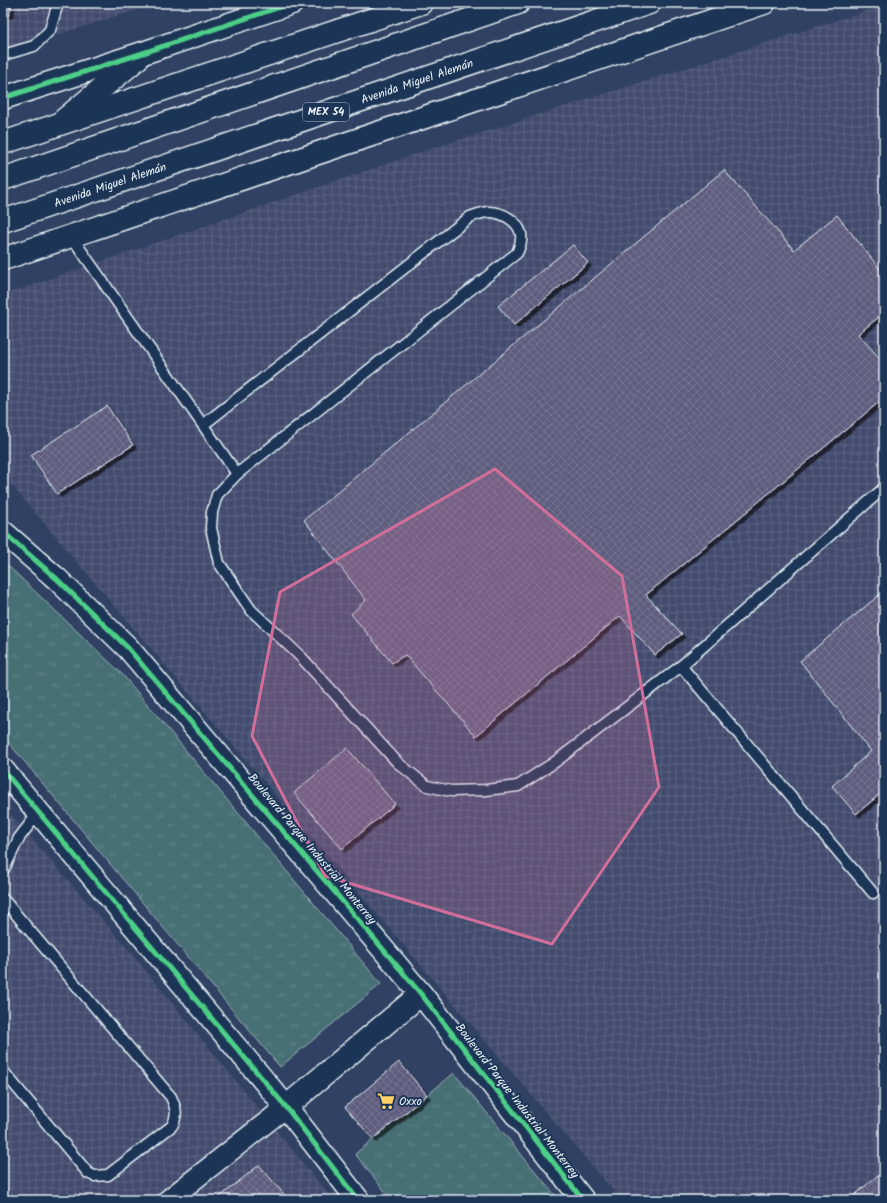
<svg xmlns="http://www.w3.org/2000/svg" width="887" height="1203" viewBox="0 0 887 1203" font-family="Kalam,sans-serif">
	<style>
		.industrial { fill: url(#industrial-grid) }
		.grass { fill: url(#grass-tufts); stroke: #98b0b6 }
		.building { fill: url(#building-cross-hatch); stroke: #e8f1f8; filter: url(#shadow) }
		.lines { fill: none; stroke-linecap: round; stroke-linejoin: round }
		.lane-casing { stroke: #e8f1f8; stroke-width: 13 }
		.street-casing { stroke: #e8f1f8; stroke-width: 23 }
		.secondary-casing { stroke: #e8f1f8; stroke-width: 25 }
		.highway-casing { stroke: #e8f1f8; stroke-width: 25 }
		.lane { stroke: #1d3557; stroke-width: 10 }
		.street { stroke: #1d3557; stroke-width: 20 }
		.secondary { stroke: #1d3557; stroke-width: 22 }
		.highway { stroke: #1d3557; stroke-width: 22 }
		.cycleway-casing { stroke: #1d3557; stroke-width: 8 }
		.cycleway { stroke: #4dcf88; stroke-width: 5 }
		.marked { fill: #d16f9a; fill-opacity: 0.2; stroke: #d16f9a; stroke-width: 3; stroke-linejoin: round }
		.labels { text-anchor: middle; dominant-baseline: central; stroke-width: 4; stroke-linejoin: round; paint-order: stroke }
		.shield { fill: #1d3557; stroke: #abb9c8; stroke-width: 1 }
		.shield-label { font-size: 11px; font-weight: bold; fill: #e8f1f8 }
		.street-label { font-size: 12px; fill: #e8f1f8; stroke: #1d3557 }
		.poi-label { font-size: 12px; fill: #e8f1f8; stroke: #1d3557; text-anchor: start }
	</style>
	<defs>
		<pattern id="industrial-grid" width="8" height="8" patternUnits="userSpaceOnUse"><rect width="8" height="8" fill="#424c6e"/><path d="M0 4h8M4 0v8" fill="none" stroke="#5d6683"/></pattern>
		<pattern id="grass-tufts" width="24" height="20" patternUnits="userSpaceOnUse"><rect width="24" height="20" fill="#477075"/><path d="M3 7l-1-3M5 7V3M7 7l1-3M15 17l-1-3M17 17v-4M19 17l1-3" fill="none" stroke="#628589"/></pattern>
		<pattern id="building-cross-hatch" width="8" height="8" patternUnits="userSpaceOnUse"><rect width="8" height="8" fill="#5f5d7e"/><path d="M0 0l8 8M0 8l8-8" fill="none" stroke="#767591"/></pattern>
		<filter id="shadow"><feDropShadow dx="3.5" dy="3.5" stdDeviation="0" flood-color="#0009"/></filter>
	</defs>
	<rect width="100%" height="100%" fill="#314163"/>
	<filter id="ink" filterUnits="userSpaceOnUse"><feTurbulence type="fractalNoise" baseFrequency=".025" numOctaves="2"/><feDisplacementMap in="SourceGraphic" scale="8" xChannelSelector="R" yChannelSelector="G"/><feConvolveMatrix kernelMatrix="1 2 1 2 8 2 1 2 1" color-interpolation-filters="sRGB"/></filter>
	<g filter="url(#ink)">
		<g class="industrial">
			<polygon points="3,3 158,3 3,52"/>
			<polygon points="882,6 884,8 884,1200 621,1200 3,475 3,295 427,150"/>
			<polygon points="3,806 133,955 333,1200 3,1200"/>
		</g>
		<g class="grass">
			<polygon points="3,561 122,674 381,984 280,1067 3,736"/>
			<polygon points="454,1073 559,1200 392,1200 355,1154"/>
		</g>
		<g class="building">
			<polygon points="3,3 12,3 9,15 3,14"/>
			<polygon points="724,170 794,250 837,215 884,274 884,313 858,334 884,363 884,398 646,595 682,634 655,655 620,616 476,736 405,655 392,663 351,614 366,600 304,520"/>
			<polygon points="573,245 588,263 514,325 498,306"/>
			<polygon points="107,406 133,445 57,494 31,455"/>
			<polygon points="884,591 884,791 856,814 832,786 871,751 800,661"/>
			<polygon points="347,748 395,804 342,849 294,793"/>
			<polygon points="399,1062 427,1095 373,1139 345,1107"/>
			<polygon points="259,1165 289,1200 216,1200"/>
			<polygon points="884,1170 884,1200 849,1200"/>
		</g>
		<g class="lines">
			<g class="lane-casing">
				<g id="lane">
					<polyline points="3,55 34,46 50,30 58,3"/>
					<path d="M71,236L237,474L517,253C520,246 522,241 521,234C518,220 501,212 489,212C483,212 476,215 470,217L203,425"/>
					<polyline points="237,474 217,495 212,512 211,528 219,563 251,610 301,657 398,763 427,786 451,791 486,790 518,786 555,762 681,666 873,893"/>
					<polyline points="681,666 884,488"/>
					<polyline points="3,792 14,783"/>
					<polyline points="3,871 19,838 39,812"/>
					<path d="M3,899L171,1097C176,1108 178,1115 172,1126L108,1175L94,1176L88,1173L3,1071"/>
				</g>
			</g>
			<g class="street-casing">
				<polyline id="street" points="168,1200 286,1107"/>
			</g>
			<g class="secondary-casing">
				<g id="secondary">
					<polyline points="3,98 146,52 292,3"/>
					<polyline points="59,124 137,59"/>
					<polyline points="3,532 57,579 128,648 421,994 583,1200"/>
					<polyline points="3,770 286,1107 358,1200"/>
					<polyline points="286,1107 421,994"/>
				</g>
			</g>
			<g class="highway-casing">
				<g id="highway">
					<polyline points="3,143 421,3"/>
					<polyline points="3,179 518,3"/>
					<path id="s1" d="M3,221L649,3"/>
					<polyline points="3,259 764,3"/>
				</g>
			</g>
			<use href="#lane" class="lane"/>
			<use href="#street" class="street"/>
			<use href="#secondary" class="secondary"/>
			<use href="#highway" class="highway"/>
			<g class="cycleway-casing">
				<g id="cycleway">
					<polyline points="3,98 146,52 292,3"/>
					<polyline points="3,532 57,579 128,648 421,994 583,1200"/>
					<polyline points="3,770 286,1107 358,1200"/>
				</g>
			</g>
			<use href="#cycleway" class="cycleway"/>
		</g>
	</g>
	<path class="marked" d="M495,469L622,576L659,787L552,944L325,876L252,736L280,592Z"/>
	<defs>
		<g id="supermarket-bare" transform="scale(1.38)"><path d="M-6-5.5h2.5l.6 2H6L4.5 2H-2.5L-4.4-4H-6ZM-1.5 3.2a1.3 1.3 0 1 0 .1 0ZM3 3.2a1.3 1.3 0 1 0 .1 0Z" fill="#ffd166" stroke="#1d3557" stroke-width="2.5" paint-order="stroke"/></g>
	</defs>
	<g fill-rule="evenodd">
		<use href="#supermarket-bare" x="386" y="1101"/>
	</g>
	<g class="labels">
		<rect class="shield" x="303" y="103" width="46" height="18" rx="3"/>
		<g class="shield-label">
			<text x="326" y="112">MEX 54</text>
		</g>
		<g class="street-label">
			<text stroke="none"><textPath href="#s1" startOffset="437">Avenida Miguel Alemán</textPath></text>
			<text stroke="none"><textPath href="#s1" startOffset="113">Avenida Miguel Alemán</textPath></text>
			<text transform="translate(312 849) rotate(50)">Boulevard Parque Industrial Monterrey</text>
			<text transform="translate(517 1101) rotate(52)">Boulevard Parque Industrial Monterrey</text>
		</g>
		<g class="poi-label">
			<text x="399" y="1101">Oxxo</text>
		</g>
	</g>
	<rect width="887" height="1203" fill="none" stroke="#1d3557" stroke-width="16"/>
	<rect x="8" y="8" width="871" height="1187" fill="none" stroke="#e8f1f8" stroke-width="1.5" filter="url(#ink)"/>
</svg>
